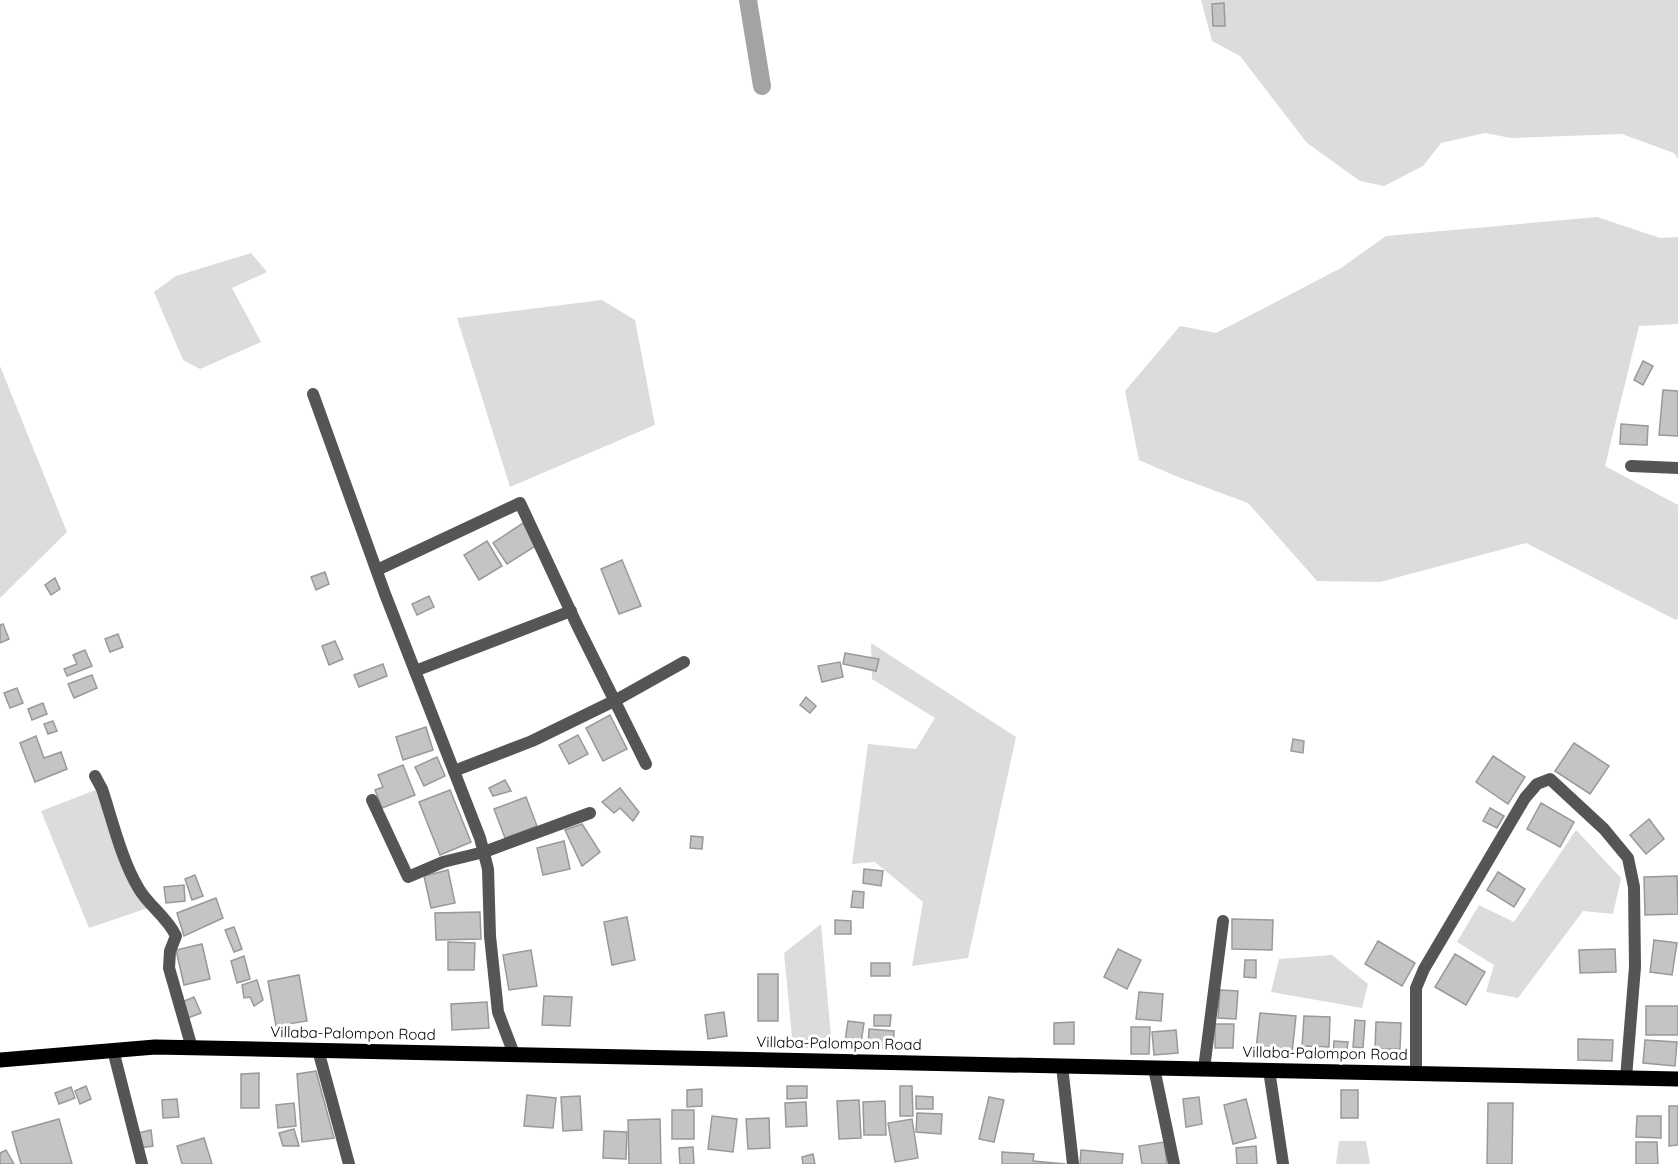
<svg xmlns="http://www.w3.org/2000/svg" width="1678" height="1164" viewBox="0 0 1678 1164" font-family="Quicksand,sans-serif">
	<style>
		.green { fill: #dcdcdc }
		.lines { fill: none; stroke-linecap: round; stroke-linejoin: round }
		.canal { stroke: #a3a3a3; stroke-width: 18 }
		.building { fill: #c4c4c4; stroke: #999; stroke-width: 1.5 }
		.street { stroke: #555; stroke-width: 12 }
		.primary { stroke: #000; stroke-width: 15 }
		.labels { text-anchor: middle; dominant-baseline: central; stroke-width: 6; stroke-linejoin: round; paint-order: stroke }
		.street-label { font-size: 15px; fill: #000; stroke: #fff }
	</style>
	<rect width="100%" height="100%" fill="#fff"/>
	<g class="green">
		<polygon points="1201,0 1678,0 1678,159 1674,153 1622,134 1511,138 1485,133 1441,143 1423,166 1384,186 1360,181 1307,143 1240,56 1212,41"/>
		<polygon points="1597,217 1660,238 1678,237 1678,324 1639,326 1605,466 1678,505 1678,618 1676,620 1526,543 1380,582 1317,581 1248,503 1178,477 1139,460 1125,391 1180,326 1216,333 1341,268 1386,236"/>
		<polygon points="251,253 267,272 232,288 261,342 200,369 183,360 154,292 176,276"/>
		<polygon points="602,300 635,320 655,425 510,487 457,318"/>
		<polygon points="0,366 67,532 0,598"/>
		<polygon points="871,643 1016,737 968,958 912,966 923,902 875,862 852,864 868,744 916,749 935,718 872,679"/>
		<polygon points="106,786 148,908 89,928 41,811"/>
		<polygon points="1576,830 1621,878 1613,914 1583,911 1518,998 1486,992 1494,965 1457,942 1479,905 1514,922"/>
		<polygon points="821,924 832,1048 793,1048 784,953"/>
		<polygon points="1332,955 1368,984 1362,1008 1271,992 1279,959"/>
		<polygon points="1339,1141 1366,1141 1370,1164 1336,1164"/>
	</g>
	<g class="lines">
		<polyline class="canal" points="748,0 762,86"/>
	</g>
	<g class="building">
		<polygon points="1224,3 1225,26 1213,26 1212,4"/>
		<polygon points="1643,361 1653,366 1643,385 1634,380"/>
		<polygon points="1663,390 1678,391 1678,436 1659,435"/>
		<polygon points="1621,424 1648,426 1647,445 1620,444"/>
		<polygon points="523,523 537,545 507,564 493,543"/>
		<polygon points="487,541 502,566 479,580 464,555"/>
		<polygon points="622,560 641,606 619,614 601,569"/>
		<polygon points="325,572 329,584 316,590 311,577"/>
		<polygon points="55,578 60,589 51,595 45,585"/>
		<polygon points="429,596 434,607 417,615 412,604"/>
		<polygon points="3,624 9,639 0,643 0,625"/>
		<polygon points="118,634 123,647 110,652 105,639"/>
		<polygon points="335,641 343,659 329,665 322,646"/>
		<polygon points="85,650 92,666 67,676 64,669 77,664 73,655"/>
		<polygon points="845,653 879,659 876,671 843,664"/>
		<polygon points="840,662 843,677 822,682 818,666"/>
		<polygon points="383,664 387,676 359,687 354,675"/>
		<polygon points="92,675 97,688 74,698 68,684"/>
		<polygon points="17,688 23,703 10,708 4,693"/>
		<polygon points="806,697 816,706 810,713 800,705"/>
		<polygon points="43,703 47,714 32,720 28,709"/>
		<polygon points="610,715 627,749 603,761 586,728"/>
		<polygon points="53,721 57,731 48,734 44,724"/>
		<polygon points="426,727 433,750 403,760 396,737"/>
		<polygon points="578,735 588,754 569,764 559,745"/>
		<polygon points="36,736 44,758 61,752 67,769 35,782 20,743"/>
		<polygon points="1293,739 1304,741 1303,753 1291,751"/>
		<polygon points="1574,743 1609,766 1590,794 1555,771"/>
		<polygon points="1493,756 1525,777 1508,804 1476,782"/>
		<polygon points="437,757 445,776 424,786 415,767"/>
		<polygon points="403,765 415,795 382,808 375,790 383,787 378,775"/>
		<polygon points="505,780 511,791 493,796 489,788"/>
		<polygon points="620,788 639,812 633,821 620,808 614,813 602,802"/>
		<polygon points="450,790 471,842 440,855 419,802"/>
		<polygon points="526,797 537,826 505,838 494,809"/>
		<polygon points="1541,803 1574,822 1560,847 1527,829"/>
		<polygon points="1490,808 1504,816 1497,828 1483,821"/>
		<polygon points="1649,819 1664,839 1646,854 1630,835"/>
		<polygon points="582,824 600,852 582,866 565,830"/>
		<polygon points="691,836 703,837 702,849 690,848"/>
		<polygon points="564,841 570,869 543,875 537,848"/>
		<polygon points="864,869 883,871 881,886 863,883"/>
		<polygon points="448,870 455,903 431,908 424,876"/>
		<polygon points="1498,872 1525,889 1514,907 1487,890"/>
		<polygon points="195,875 203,896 192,900 185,879"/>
		<polygon points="1677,876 1678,914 1645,915 1644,877"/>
		<polygon points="184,885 185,901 166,903 164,887"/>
		<polygon points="853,891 864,892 863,908 851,907"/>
		<polygon points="216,898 223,918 184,936 177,913"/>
		<polygon points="480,912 481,939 436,940 435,913"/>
		<polygon points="627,917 635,960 612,965 604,922"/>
		<polygon points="1232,919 1273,920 1272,950 1232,949"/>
		<polygon points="835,920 851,921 851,934 835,934"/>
		<polygon points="234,927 242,949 234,952 225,930"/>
		<polygon points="1654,940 1677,943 1672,975 1650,972"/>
		<polygon points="1378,941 1415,963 1402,986 1365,964"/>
		<polygon points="448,942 475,943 474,970 448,970"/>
		<polygon points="202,944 210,979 184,985 176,950"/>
		<polygon points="1118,949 1141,960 1127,989 1104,977"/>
		<polygon points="1615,949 1616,972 1580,973 1579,950"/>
		<polygon points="531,950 537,986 509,990 503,955"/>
		<polygon points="1455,954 1485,972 1466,1005 1435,987"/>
		<polygon points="244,956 250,979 237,983 231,961"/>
		<polygon points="1245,960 1256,960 1256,978 1244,977"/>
		<rect x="871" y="963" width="19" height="13"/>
		<rect x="758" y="974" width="20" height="47"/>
		<polygon points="299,975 307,1021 276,1026 268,981"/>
		<polygon points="257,980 263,1000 254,1006 250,997 244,998 242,985"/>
		<polygon points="1220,990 1238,991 1236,1019 1218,1018"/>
		<polygon points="1139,992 1163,994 1161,1021 1136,1019"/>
		<polygon points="544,996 572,997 570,1026 542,1025"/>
		<polygon points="194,997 201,1013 188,1018 182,1002"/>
		<polygon points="487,1002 489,1028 452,1030 451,1004"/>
		<rect x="1646" y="1006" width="32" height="29"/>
		<polygon points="724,1012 727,1036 708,1039 705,1015"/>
		<polygon points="1260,1013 1296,1016 1292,1053 1256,1049"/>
		<polygon points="874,1015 891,1015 890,1026 874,1026"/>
		<polygon points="1304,1016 1330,1017 1329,1047 1302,1046"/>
		<polygon points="1355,1020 1365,1021 1363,1048 1353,1047"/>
		<polygon points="848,1021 864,1023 861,1043 845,1041"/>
		<polygon points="1074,1022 1074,1044 1054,1044 1054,1023"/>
		<polygon points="1376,1022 1401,1023 1400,1049 1375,1049"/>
		<polygon points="1215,1024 1234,1024 1233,1048 1215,1048"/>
		<polygon points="1131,1027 1150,1027 1149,1054 1131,1054"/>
		<polygon points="869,1029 894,1031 893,1049 868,1046"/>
		<polygon points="1176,1030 1178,1053 1154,1055 1152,1032"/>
		<polygon points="1578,1039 1613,1040 1612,1061 1578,1060"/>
		<polygon points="1645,1040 1677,1042 1675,1066 1643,1063"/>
		<polygon points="1334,1041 1348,1042 1346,1057 1333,1056"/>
		<polygon points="316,1071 334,1138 302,1142 297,1074"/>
		<polygon points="259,1073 259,1108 241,1108 241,1074"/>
		<polygon points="86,1086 91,1099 80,1104 75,1091"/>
		<polygon points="787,1086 807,1086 807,1098 787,1099"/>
		<polygon points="900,1086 912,1086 913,1116 900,1116"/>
		<polygon points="71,1087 75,1098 59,1104 55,1093"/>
		<polygon points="702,1089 702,1106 687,1107 687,1090"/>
		<rect x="1341" y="1090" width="17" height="28"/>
		<polygon points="527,1095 556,1098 553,1128 524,1126"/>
		<polygon points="580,1096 582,1130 563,1131 561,1097"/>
		<polygon points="916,1096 933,1097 933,1109 916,1109"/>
		<polygon points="989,1097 1004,1100 994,1142 979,1139"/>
		<polygon points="1199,1097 1202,1124 1186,1127 1183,1099"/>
		<polygon points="177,1099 179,1117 163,1118 162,1100"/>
		<polygon points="1246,1099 1256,1138 1233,1144 1224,1105"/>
		<polygon points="859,1100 861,1138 839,1139 837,1101"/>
		<polygon points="885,1101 886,1135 864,1135 863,1102"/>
		<polygon points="806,1102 807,1126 786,1127 785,1103"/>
		<polygon points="294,1103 296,1126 278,1128 276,1105"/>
		<polygon points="1488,1103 1513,1103 1512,1164 1487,1164"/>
		<polygon points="1669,1106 1678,1106 1678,1145 1669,1146"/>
		<rect x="672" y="1110" width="22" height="29"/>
		<polygon points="917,1113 942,1114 941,1134 916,1132"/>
		<polygon points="712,1116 737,1119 733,1152 708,1149"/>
		<polygon points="1637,1116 1661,1116 1661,1138 1636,1137"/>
		<polygon points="769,1118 770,1148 748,1149 746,1119"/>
		<polygon points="59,1119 72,1164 21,1164 12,1132"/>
		<polygon points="660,1119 661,1164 629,1164 628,1120"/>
		<polygon points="912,1119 918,1158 895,1162 888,1123"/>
		<polygon points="294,1129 299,1146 283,1146 279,1133"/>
		<polygon points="151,1130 153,1146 140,1148 138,1133"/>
		<polygon points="604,1131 627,1132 626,1159 603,1158"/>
		<polygon points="204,1138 212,1164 182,1164 177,1146"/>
		<polygon points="1164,1142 1167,1164 1142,1164 1139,1146"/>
		<polygon points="1636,1142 1657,1142 1658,1164 1636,1164"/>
		<polygon points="1256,1146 1257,1164 1237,1164 1236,1148"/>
		<polygon points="693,1147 694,1164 680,1164 679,1148"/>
		<polygon points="6,1150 14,1164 0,1164 0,1153"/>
		<polygon points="1081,1150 1123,1154 1122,1164 1080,1164"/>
		<polygon points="1002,1152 1034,1154 1033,1161 1066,1164 1002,1164"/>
		<polygon points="813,1154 815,1164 803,1164 802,1157"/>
	</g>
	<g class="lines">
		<g class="street">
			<polyline points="313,394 385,594 480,838 488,869 490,936 498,1012 514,1054"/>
			<polyline points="1631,466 1678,468"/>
			<polyline points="377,570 520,503 577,625 646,764"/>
			<polyline points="415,671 571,611"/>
			<polyline points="454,771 532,741 618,699 684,662"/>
			<path d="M95,776L102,789C113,822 121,859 139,889C149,906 167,917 176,936L170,951L169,968L192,1048"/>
			<polyline points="372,800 408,877 443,862 484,852 590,813"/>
			<polyline points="113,1050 142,1164"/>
			<polyline points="318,1050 349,1164"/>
			<polyline points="1062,1066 1073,1164"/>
			<polyline points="1154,1068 1174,1164"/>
			<polyline points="1204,1069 1223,921"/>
			<polyline points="1269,1070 1283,1164"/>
			<polyline points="1416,1073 1416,988 1424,969 1525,798 1537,784 1550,779 1604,829 1628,858 1634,887 1635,967 1626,1078"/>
		</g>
		<polyline class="primary" points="0,1060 155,1047 1678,1079"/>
	</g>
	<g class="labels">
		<g class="street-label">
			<text transform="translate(353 1033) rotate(1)">Villaba-Palompon Road</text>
			<text transform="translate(839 1043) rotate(1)">Villaba-Palompon Road</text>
			<text transform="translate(1325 1053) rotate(1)">Villaba-Palompon Road</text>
		</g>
	</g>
</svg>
